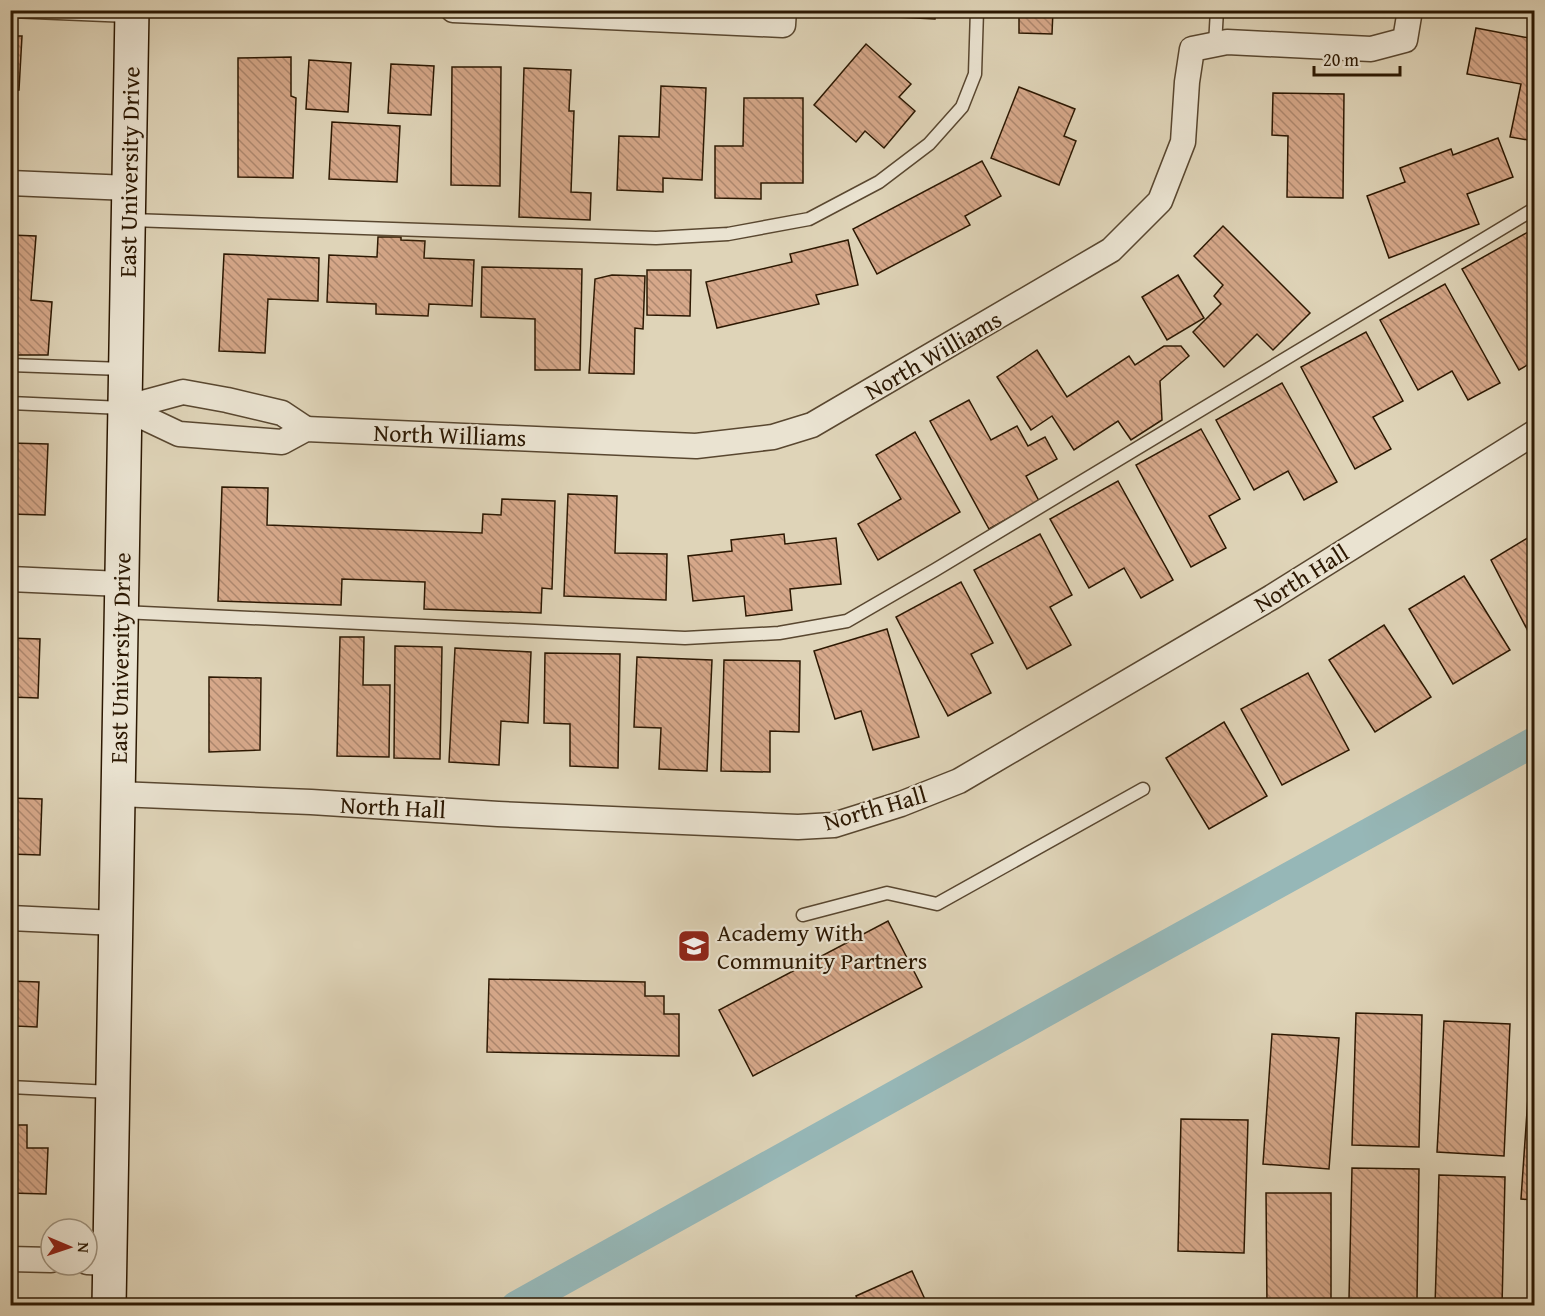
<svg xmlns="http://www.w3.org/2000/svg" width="1545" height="1316" viewBox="0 0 1545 1316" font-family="'Gentium Book Plus',serif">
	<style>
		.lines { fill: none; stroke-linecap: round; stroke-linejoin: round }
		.canal { stroke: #96b7b7; stroke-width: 30 }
		.building { fill: url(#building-back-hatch); stroke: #2c1802; stroke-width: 1.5 }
		.lane-casing { stroke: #594730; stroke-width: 15 }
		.street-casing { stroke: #594730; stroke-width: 27 }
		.secondary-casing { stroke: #2c1802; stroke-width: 36 }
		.lane { stroke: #eae3d1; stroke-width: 12 }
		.street { stroke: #eae3d1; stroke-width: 24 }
		.secondary { stroke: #eae3d1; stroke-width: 33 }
		.labels { text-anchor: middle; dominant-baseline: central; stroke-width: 4.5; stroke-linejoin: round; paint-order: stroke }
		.street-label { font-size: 24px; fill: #2c1802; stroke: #eae3d1 }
		.poi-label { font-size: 24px; fill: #2c1802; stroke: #eae3d1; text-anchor: start }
	</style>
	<defs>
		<pattern id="building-back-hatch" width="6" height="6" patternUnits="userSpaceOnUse" patternTransform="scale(1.5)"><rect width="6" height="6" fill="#d6a88a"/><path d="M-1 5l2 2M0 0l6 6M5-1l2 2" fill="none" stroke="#ae886f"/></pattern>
	</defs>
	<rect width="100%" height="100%" fill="#dfd4b8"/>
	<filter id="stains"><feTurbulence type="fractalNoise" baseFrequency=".00333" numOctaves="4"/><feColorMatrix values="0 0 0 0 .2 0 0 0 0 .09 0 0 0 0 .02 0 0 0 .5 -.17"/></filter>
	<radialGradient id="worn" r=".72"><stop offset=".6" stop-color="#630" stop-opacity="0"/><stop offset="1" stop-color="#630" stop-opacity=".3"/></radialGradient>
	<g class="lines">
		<polyline class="canal" points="516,1306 1128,966 1534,742"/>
	</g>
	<g class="building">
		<polygon points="876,10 936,10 935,19 876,16"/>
		<polygon points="1019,10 1053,10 1052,34 1019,33"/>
		<polygon points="1476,28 1534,39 1534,141 1510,137 1521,84 1467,74"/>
		<polygon points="10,36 22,36 19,90 10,90"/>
		<polygon points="866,44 911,84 899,97 915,111 884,148 865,131 856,142 814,105"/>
		<polygon points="291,57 291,96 296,98 293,178 238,177 238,58"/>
		<polygon points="309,60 351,63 348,112 306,109"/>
		<polygon points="391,64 434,66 431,115 388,113"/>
		<polygon points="452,67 501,67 500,186 451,185"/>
		<polygon points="524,68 571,70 569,111 574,111 571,192 591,193 590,220 519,217"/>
		<polygon points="661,86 706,88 702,180 663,178 663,192 617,190 619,136 659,137"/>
		<polygon points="1019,87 1075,109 1064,136 1076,141 1059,185 991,158"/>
		<polygon points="1273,93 1344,94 1343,198 1287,197 1288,136 1272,135"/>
		<polygon points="744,98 803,98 803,183 761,183 761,199 715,198 715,146 743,146"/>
		<polygon points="332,122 400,126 397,182 329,179"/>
		<polygon points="1498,138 1513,177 1467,194 1479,224 1389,258 1367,196 1405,182 1400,168 1451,149 1453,155"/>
		<polygon points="982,161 1001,196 965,216 970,225 877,274 853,229"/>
		<polygon points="1223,226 1310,313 1273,350 1257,334 1224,367 1193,332 1221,304 1214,296 1223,285 1194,256"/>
		<polygon points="1528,232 1534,243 1534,361 1519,370 1462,269"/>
		<polygon points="10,235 36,236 31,300 52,302 48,355 15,355 10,339"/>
		<polygon points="378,237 401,237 401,240 425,241 424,258 474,260 472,306 429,304 428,316 376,314 376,304 327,302 329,255 377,257"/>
		<polygon points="848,240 858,285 816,295 819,304 717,328 706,282 792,262 790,254"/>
		<polygon points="224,254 319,258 318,301 268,299 265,353 219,351"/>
		<polygon points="482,267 582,269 580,370 535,370 535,319 481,317"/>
		<polygon points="647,270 691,270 690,316 647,315"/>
		<polygon points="612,275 645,276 643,329 635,328 634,374 589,373 595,279"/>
		<polygon points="1178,275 1204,318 1167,340 1142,297"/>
		<polygon points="1445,284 1500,383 1468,400 1452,371 1418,390 1380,320"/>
		<polygon points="1366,332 1403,401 1373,417 1391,449 1355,469 1301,367"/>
		<polygon points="1164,346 1181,346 1189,356 1160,381 1162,420 1131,440 1118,421 1074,450 1052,416 1031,430 997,377 1037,350 1067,397 1129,356 1135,365"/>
		<polygon points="1282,383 1337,482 1304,500 1288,471 1254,490 1216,420"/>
		<polygon points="969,400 991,440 1017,426 1028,446 1045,437 1057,459 1026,476 1039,501 989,529 930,421"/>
		<polygon points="1201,429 1240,499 1209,516 1226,548 1191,567 1136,465"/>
		<polygon points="915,432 960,512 878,560 858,524 901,499 876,455"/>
		<polygon points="10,443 48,444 45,515 10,514"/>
		<polygon points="1118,481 1173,580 1141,598 1124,568 1089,588 1050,519"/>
		<polygon points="222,487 268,488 267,525 482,533 483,514 501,515 502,499 555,501 552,589 542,588 541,613 424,609 425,582 342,579 341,605 218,601"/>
		<polygon points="568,494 617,496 615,553 667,554 666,600 564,596"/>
		<polygon points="784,534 785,544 836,538 841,584 790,589 792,610 746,616 744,596 693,601 688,556 732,551 731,540"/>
		<polygon points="1040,534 1072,595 1050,607 1071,645 1027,669 974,570"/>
		<polygon points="1534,534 1534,633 1530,635 1491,560"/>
		<polygon points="1464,576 1510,650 1453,684 1409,609"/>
		<polygon points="961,582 993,643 971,654 991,693 948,716 896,617"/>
		<polygon points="1384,625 1431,697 1375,732 1329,660"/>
		<polygon points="887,629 919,737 873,750 861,711 835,719 814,651"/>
		<polygon points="340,637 364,637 363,685 390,685 389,757 337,756"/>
		<polygon points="10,638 40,639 38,698 10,697"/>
		<polygon points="395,646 442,647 440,759 394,758"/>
		<polygon points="455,648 531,652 528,723 501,721 499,765 449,762"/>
		<polygon points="545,653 620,654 618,768 570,766 570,724 544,723"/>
		<polygon points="637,657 712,660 707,771 659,769 661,728 634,727"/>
		<polygon points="724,660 800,661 799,732 770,731 770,772 721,771"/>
		<polygon points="1308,673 1349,750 1282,785 1241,709"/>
		<polygon points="209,677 261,678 260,750 209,752"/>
		<polygon points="1224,722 1267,796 1209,829 1166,758"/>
		<polygon points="10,798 42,799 40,855 10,854"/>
		<polygon points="888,921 922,987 753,1076 719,1010"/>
		<polygon points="489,979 645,982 645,996 664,996 664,1014 679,1014 679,1056 487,1052"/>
		<polygon points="10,981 39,982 37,1027 16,1026 16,1036 10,1035"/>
		<polygon points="1356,1013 1422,1015 1419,1147 1352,1145"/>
		<polygon points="1444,1021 1510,1024 1504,1156 1437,1152"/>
		<polygon points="1272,1034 1339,1038 1329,1169 1263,1164"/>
		<polygon points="1530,1068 1534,1068 1534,1200 1521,1199"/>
		<polygon points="1181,1119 1248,1120 1244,1253 1178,1251"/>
		<polygon points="10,1125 27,1125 27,1148 48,1148 46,1194 10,1193"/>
		<polygon points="1352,1168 1419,1169 1417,1300 1349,1299"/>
		<polygon points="1439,1175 1505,1177 1502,1306 1435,1306"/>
		<polygon points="1266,1193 1331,1193 1331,1306 1267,1306"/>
		<polygon points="912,1271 928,1306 860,1306 856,1296"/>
	</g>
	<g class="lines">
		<g class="lane-casing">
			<g id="lane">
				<polyline points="10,11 129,16"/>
				<polyline points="1215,45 1217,10"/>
				<polyline points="131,220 656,238 728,234 809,219 879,182 929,144 962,107 975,74 977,10"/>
				<polyline points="10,365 123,369"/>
				<polyline points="10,403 123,408"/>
				<polyline points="122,612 685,638 779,633 847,621 935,570 1534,209"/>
				<polyline points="803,915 887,893 937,904 1143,789"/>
				<polyline points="10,1087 111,1092"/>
			</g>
		</g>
		<g class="street-casing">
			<g id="street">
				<polyline points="453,10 783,25 784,10"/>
				<polyline points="10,183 129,188"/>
				<polyline points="124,408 179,434 282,442 306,429 696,446 773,437 812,425 1111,250 1160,201 1183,142 1187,82 1192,49 1227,42 1371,49 1405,40 1410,10"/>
				<polyline points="124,408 183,392 227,400 282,413 306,429"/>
				<polyline points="10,579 121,584"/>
				<polyline points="118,794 311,802 498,814 798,827 834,825 901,804 959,781 1272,597 1534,433"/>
				<polyline points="10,918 116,923"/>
				<polyline points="10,1259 51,1260"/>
				<polyline points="87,1262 109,1263"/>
			</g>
		</g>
		<g class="secondary-casing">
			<polyline id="secondary" points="109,1306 132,10"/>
		</g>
		<use href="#lane" class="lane"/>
		<use href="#street" class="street"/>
		<use href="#secondary" class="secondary"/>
	</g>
	<defs>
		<g id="school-square" transform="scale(1.725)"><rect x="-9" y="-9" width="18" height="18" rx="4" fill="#8f2418" stroke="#eae3d1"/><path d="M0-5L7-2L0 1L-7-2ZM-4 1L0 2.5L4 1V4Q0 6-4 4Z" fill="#fff"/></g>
	</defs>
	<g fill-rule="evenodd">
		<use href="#school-square" x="694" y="946"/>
	</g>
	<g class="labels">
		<g class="street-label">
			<text transform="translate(129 172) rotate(-89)">East University Drive</text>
			<text transform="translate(933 355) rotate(-30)">North Williams</text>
			<text transform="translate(450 435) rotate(2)">North Williams</text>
			<text transform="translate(1301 578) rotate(-32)">North Hall</text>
			<text transform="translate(120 658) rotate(-89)">East University Drive</text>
			<text transform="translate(393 807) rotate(3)">North Hall</text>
			<text transform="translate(875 808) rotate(-16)">North Hall</text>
		</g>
		<g class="poi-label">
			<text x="717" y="932">Academy With<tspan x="717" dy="28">Community Partners</tspan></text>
		</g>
	</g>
	<rect width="1545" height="1316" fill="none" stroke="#dfd4b8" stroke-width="36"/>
	<rect x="12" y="12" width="1521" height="1292" fill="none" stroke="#2c1802" stroke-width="3"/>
	<rect x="18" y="18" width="1509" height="1280" fill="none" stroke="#2c1802" stroke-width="1.5"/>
	<g transform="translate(69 1247) rotate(92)"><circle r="28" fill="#eae3d1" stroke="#9e927e" stroke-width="1.5"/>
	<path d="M0-4.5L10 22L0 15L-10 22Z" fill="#8f2418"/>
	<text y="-9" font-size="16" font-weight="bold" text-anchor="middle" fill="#2c1802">N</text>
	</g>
	<path d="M1314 66v9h86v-9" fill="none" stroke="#2c1802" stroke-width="3"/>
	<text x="1323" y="66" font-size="18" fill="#2c1802" stroke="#eae3d1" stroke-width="4.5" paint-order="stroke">20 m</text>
	<rect width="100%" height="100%" filter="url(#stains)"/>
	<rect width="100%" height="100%" fill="url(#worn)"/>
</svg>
